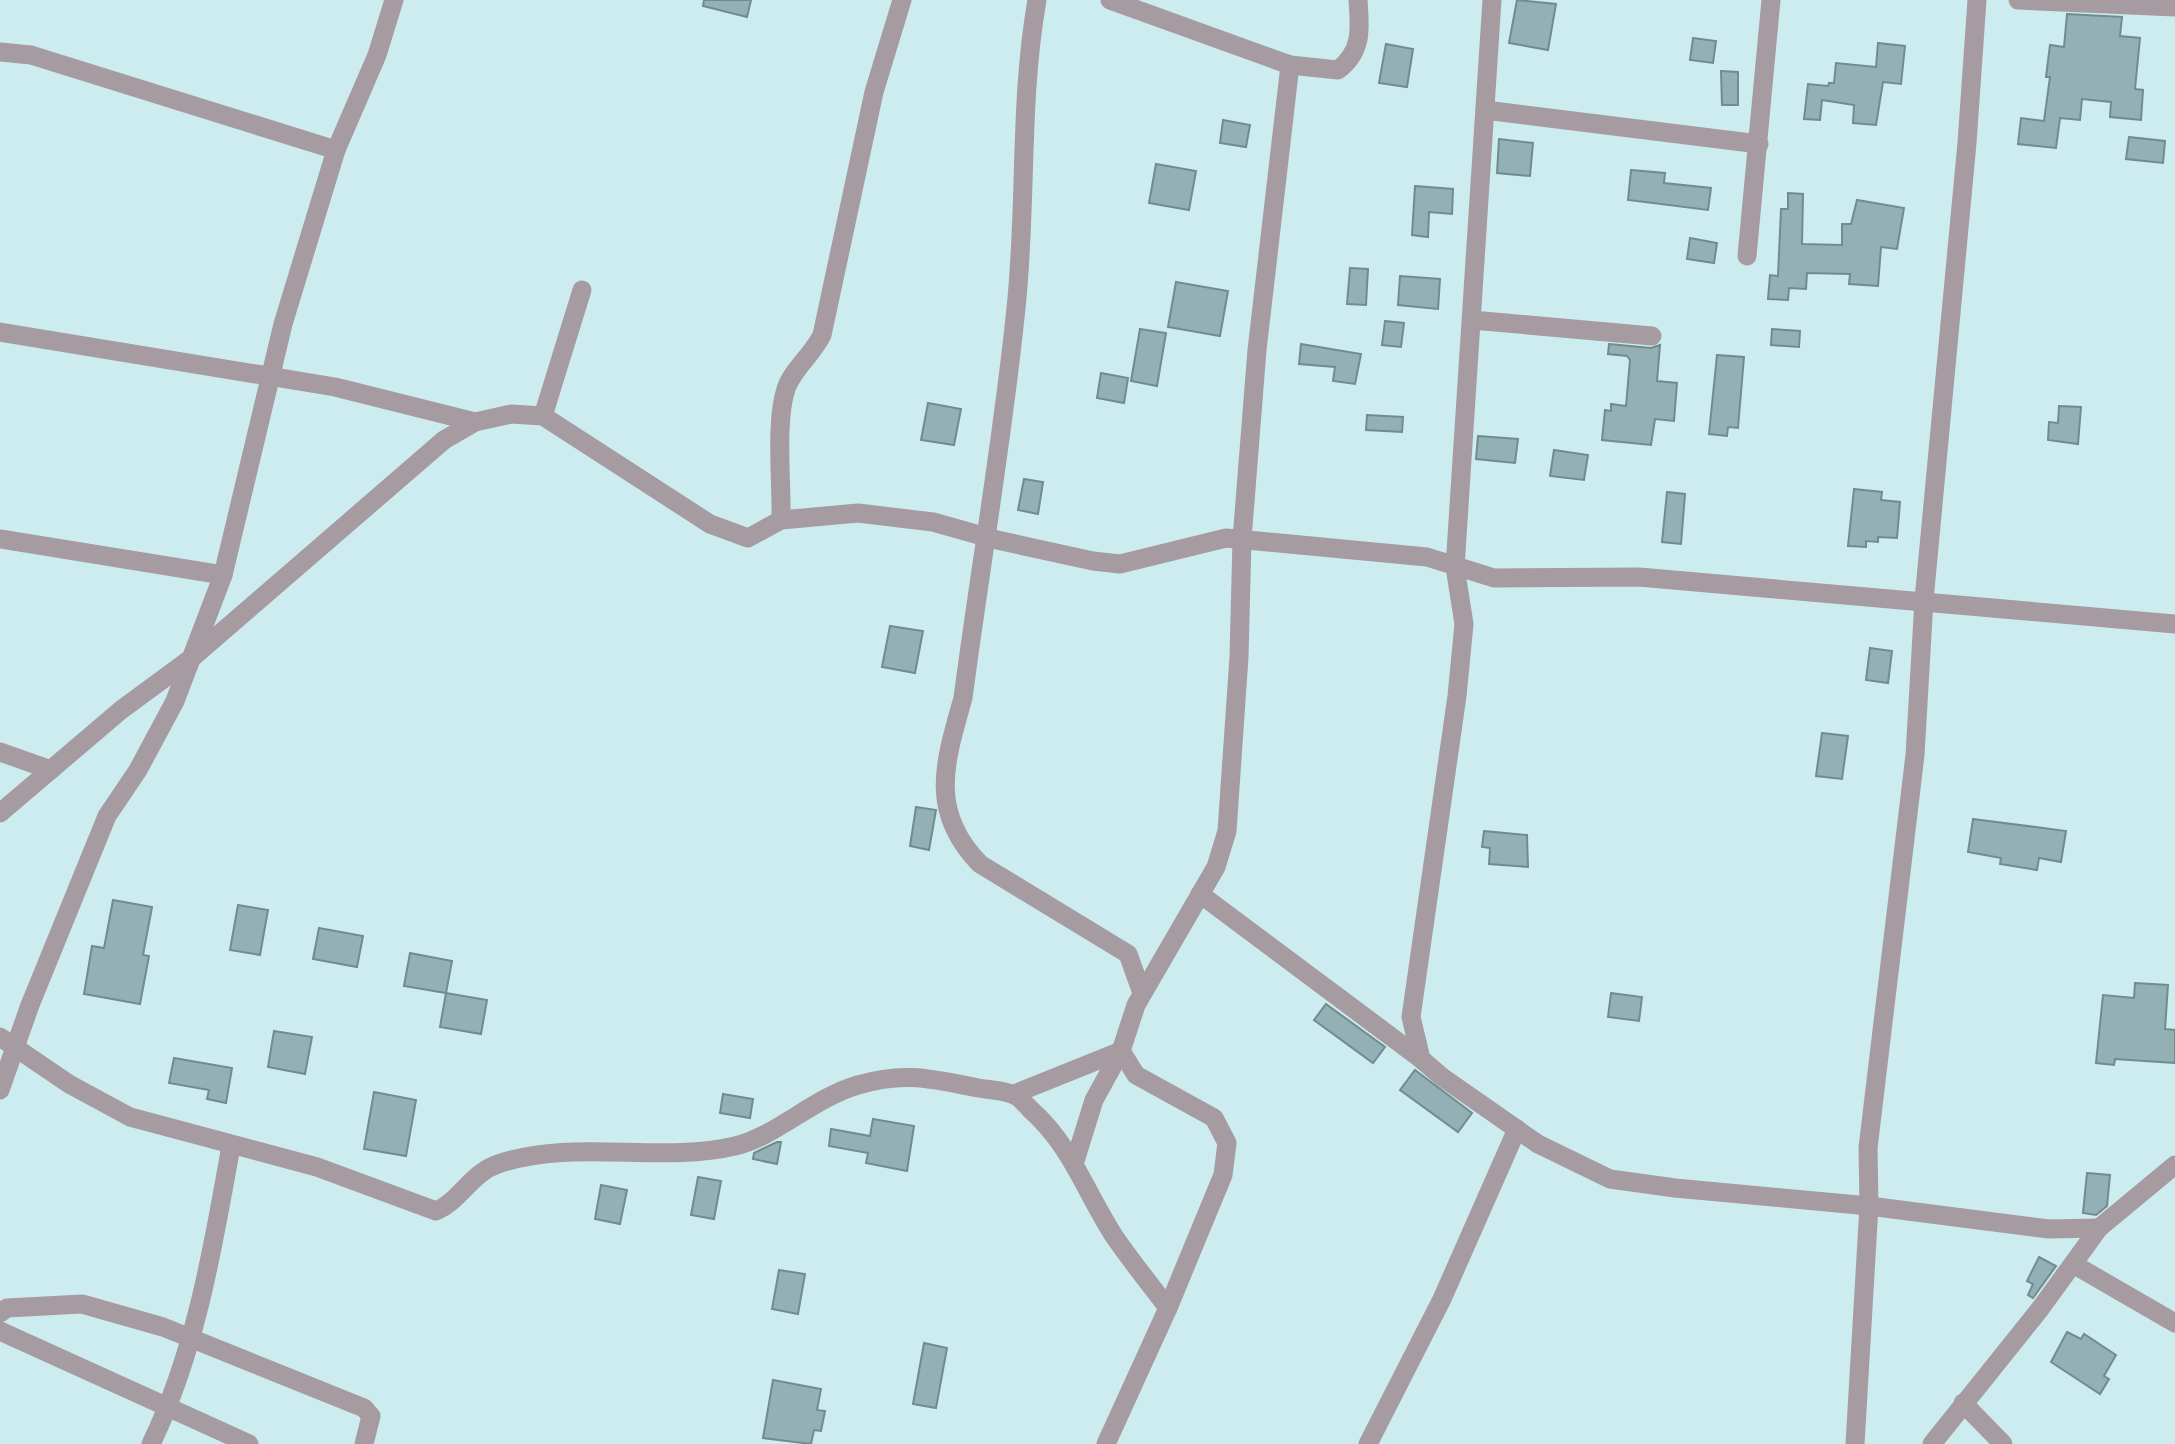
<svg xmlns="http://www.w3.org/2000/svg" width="2175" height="1444" viewBox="0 0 2175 1444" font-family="Raleway,sans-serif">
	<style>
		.building { fill: #93b1b4; stroke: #6f8c8f; stroke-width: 2 }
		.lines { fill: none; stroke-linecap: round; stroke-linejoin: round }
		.street { stroke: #a59ba1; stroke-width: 19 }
	</style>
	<rect width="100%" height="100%" fill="#cdecef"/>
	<g class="building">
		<polygon points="704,0 751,0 747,17 703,6"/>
		<polygon points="1517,0 1556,4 1548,50 1509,43"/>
		<polygon points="2067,14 2122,17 2120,36 2140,38 2135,89 2143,90 2141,120 2110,117 2111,102 2082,99 2080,120 2060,118 2056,148 2018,144 2021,118 2044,121 2050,77 2046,77 2050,45 2064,47"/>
		<polygon points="1693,38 1716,41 1713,63 1690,60"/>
		<polygon points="1878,43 1905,46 1901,84 1883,82 1876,125 1853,123 1854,105 1822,100 1820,120 1804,119 1808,84 1828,86 1829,83 1834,83 1836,63 1876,67"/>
		<polygon points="1386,44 1413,49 1407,87 1379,83"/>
		<polygon points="1721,71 1738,72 1738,105 1722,105"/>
		<polygon points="1223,120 1250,125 1246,147 1220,143"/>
		<polygon points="2129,137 2165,141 2163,163 2126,159"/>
		<polygon points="1499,139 1533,143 1530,176 1497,173"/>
		<polygon points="1156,164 1196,171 1189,210 1149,203"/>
		<polygon points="1631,170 1665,173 1664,183 1711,188 1708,210 1628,200"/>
		<polygon points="1415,186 1453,189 1452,214 1429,212 1428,237 1412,235"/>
		<polygon points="1788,193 1803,194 1802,244 1842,245 1842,224 1851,224 1857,200 1904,208 1897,249 1881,247 1878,286 1849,284 1850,274 1807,273 1806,289 1789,288 1788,300 1768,299 1770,275 1778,276 1781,209 1788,209"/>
		<polygon points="1690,238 1717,243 1714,263 1687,259"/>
		<polygon points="1350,268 1368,269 1366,305 1347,304"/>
		<polygon points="1400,276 1440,279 1438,309 1398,305"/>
		<polygon points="1176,282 1228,291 1220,336 1168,327"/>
		<polygon points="1385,321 1404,323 1401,347 1382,345"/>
		<polygon points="1140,329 1166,333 1157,386 1131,381"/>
		<polygon points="1772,329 1800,331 1799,347 1771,345"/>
		<polygon points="1301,344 1361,354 1355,384 1333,381 1335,367 1299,364"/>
		<polygon points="1609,344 1651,348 1660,345 1657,381 1677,383 1674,421 1655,419 1651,445 1602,440 1605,410 1611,411 1611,404 1626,406 1630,360 1627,356 1608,354"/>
		<polygon points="1717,355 1744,357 1738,428 1728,427 1727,436 1709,434"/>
		<polygon points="1101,373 1128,378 1124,403 1097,398"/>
		<polygon points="928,403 961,409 954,445 921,440"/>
		<polygon points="2059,406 2081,407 2078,444 2048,440 2049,422 2058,423"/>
		<polygon points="1367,415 1403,417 1402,432 1366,430"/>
		<polygon points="1478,436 1518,439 1515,463 1476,459"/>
		<polygon points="1554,450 1588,455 1584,480 1550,476"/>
		<polygon points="1024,479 1043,482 1038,514 1018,510"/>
		<polygon points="1854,489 1882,492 1881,500 1900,502 1897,538 1878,537 1878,542 1866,541 1866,547 1848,546"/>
		<polygon points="1667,492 1685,494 1681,544 1662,542"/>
		<polygon points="890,626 923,631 915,673 882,667"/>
		<polygon points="1870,648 1892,651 1888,683 1866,680"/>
		<polygon points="1822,733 1848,736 1842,779 1816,776"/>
		<polygon points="916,807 936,810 929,850 910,846"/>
		<polygon points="1973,819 2066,831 2061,862 2039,858 2037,870 2000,864 2001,858 1968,852"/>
		<polygon points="1484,831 1527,835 1528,867 1489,864 1490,848 1482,847"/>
		<polygon points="113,900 152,907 143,955 149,956 140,1004 84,994 92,946 104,948"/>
		<polygon points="238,905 268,910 260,955 230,950"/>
		<polygon points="319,928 363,936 357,967 313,959"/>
		<polygon points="410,953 452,961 446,993 404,986"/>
		<polygon points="2135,983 2168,985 2165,1029 2175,1030 2175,1063 2115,1059 2114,1065 2096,1063 2103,995 2134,998"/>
		<polygon points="446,993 487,1000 481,1034 440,1027"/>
		<polygon points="1611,993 1642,997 1639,1021 1608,1017"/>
		<polygon points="1326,1004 1385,1047 1373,1063 1314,1020"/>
		<polygon points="274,1031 312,1037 305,1074 268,1067"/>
		<polygon points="174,1058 232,1068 226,1103 207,1099 209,1090 169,1083"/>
		<polygon points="1415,1070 1472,1113 1458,1132 1400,1090"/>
		<polygon points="374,1092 416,1100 406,1156 364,1149"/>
		<polygon points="723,1094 753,1099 750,1118 720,1113"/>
		<polygon points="873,1119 914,1126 907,1171 866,1163 868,1153 829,1146 831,1129 870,1136"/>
		<polygon points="777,1142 781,1142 777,1164 753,1159 754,1153"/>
		<polygon points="2087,1173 2110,1175 2107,1206 2096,1215 2083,1213"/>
		<polygon points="698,1177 721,1181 714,1219 691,1215"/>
		<polygon points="601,1185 627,1190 620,1224 595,1219"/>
		<polygon points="2039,1257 2056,1266 2033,1298 2028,1295 2033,1284 2027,1281"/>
		<polygon points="779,1270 805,1274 798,1314 772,1309"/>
		<polygon points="2067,1332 2081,1339 2084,1334 2116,1355 2104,1376 2109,1379 2100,1394 2051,1362"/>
		<polygon points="924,1343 947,1348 936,1408 913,1404"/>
		<polygon points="773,1380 821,1389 817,1410 825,1411 821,1431 814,1430 811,1444 763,1438"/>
	</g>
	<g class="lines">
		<g class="street">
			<path d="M1037,0C1019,102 1027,205 1016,308C1003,438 980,568 963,698C945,762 928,811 980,864L1128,954L1142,993"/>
			<path d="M1110,0L1290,65L1338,70C1363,51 1360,28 1358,0"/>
			<polyline points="1492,0 1455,567 1464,624 1457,696 1411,1017 1421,1059 1442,1077 1538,1144 1610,1179 1675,1188 1869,1206 2049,1229 2099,1228"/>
			<polyline points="2018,0 2175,7"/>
			<polyline points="0,52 31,55 336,150"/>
			<polyline points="1485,110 1759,144"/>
			<polyline points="1747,256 1771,0"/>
			<polyline points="1472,320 1652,336"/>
			<polyline points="0,332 335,387 475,422 511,414 543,416 710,524 748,538 781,520 858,513 933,522 997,540 1093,561 1120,564 1226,538 1427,557 1494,578 1639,577 2175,624"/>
			<polyline points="543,416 582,290"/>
			<path d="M781,520C782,483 775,422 786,389C792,370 813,354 822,335L874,92L902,0"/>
			<polyline points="0,539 223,575"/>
			<polyline points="0,752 51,770"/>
			<polyline points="0,813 121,710 193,657 444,440 475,422"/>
			<polyline points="1200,894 1421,1059"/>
			<path d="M0,1037L69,1084L130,1117L317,1167L436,1211C460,1201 471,1173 498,1164C574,1138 659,1164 735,1146C775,1137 813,1098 858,1085C905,1071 932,1079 978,1088C989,1090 1005,1090 1014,1095C1020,1097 1026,1105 1030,1109C1071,1145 1085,1191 1114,1236C1131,1261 1150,1284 1168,1308"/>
			<polyline points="0,1090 30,1005 107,816 138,770 175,701 223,575 283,324 336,150 377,55 394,0"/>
			<polyline points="1014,1094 1121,1051"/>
			<polyline points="1075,1161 1094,1100 1121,1051 1136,1005 1216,867 1227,831 1239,657 1242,539 1257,350 1290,65"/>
			<polyline points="2073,1264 2175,1323"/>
			<polyline points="0,1313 7,1308 82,1304 163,1327 364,1408 371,1416 364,1444"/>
			<polyline points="0,1331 249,1444"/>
			<polyline points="1963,1403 2003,1444"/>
			<path d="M151,1444C196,1351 213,1247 231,1146"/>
			<polyline points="1106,1444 1168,1308 1223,1175 1227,1143 1214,1118 1136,1075 1121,1051"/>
			<polyline points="1368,1444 1442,1299 1517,1129"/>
			<polyline points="1855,1444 1869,1206 1868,1148 1915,755 1924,600 1967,143 1977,0"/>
			<polyline points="1932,1444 2040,1309 2099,1228 2175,1165"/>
		</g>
	</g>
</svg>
